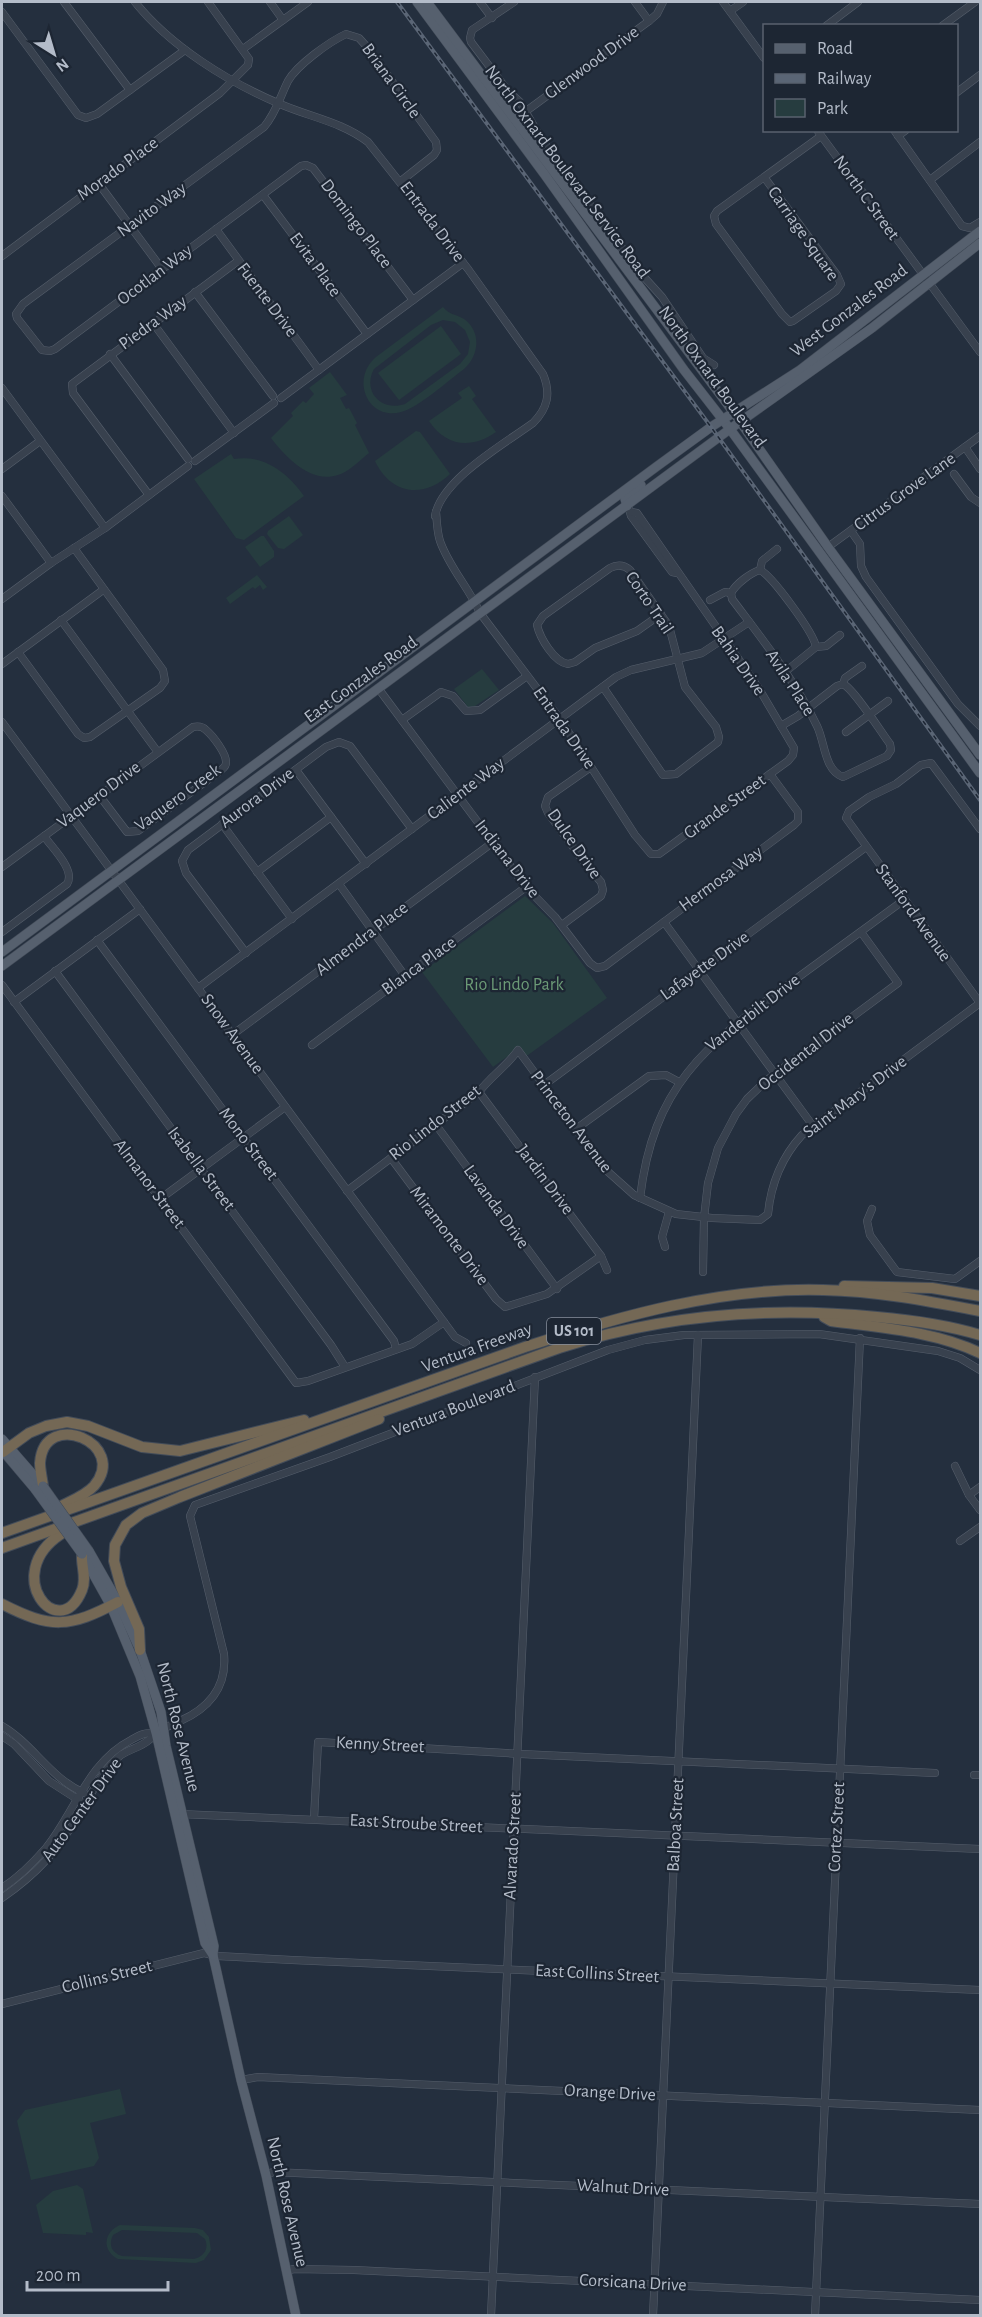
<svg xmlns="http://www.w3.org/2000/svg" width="982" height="2317" viewBox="0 0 982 2317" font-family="'Alegreya Sans',sans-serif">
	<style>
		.green { fill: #263c3f; fill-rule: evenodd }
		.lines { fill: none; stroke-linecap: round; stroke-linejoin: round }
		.minor-casing { stroke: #565f6c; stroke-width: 8 }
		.major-casing { stroke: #414a57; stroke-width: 10 }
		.highway-casing { stroke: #434c59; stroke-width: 12 }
		.minor { stroke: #38414e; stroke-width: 7 }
		.major { stroke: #56606e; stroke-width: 9 }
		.highway { stroke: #746855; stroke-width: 10 }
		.rail-casing { stroke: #5a6575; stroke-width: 4 }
		.rail { stroke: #1d2633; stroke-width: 1.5; stroke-dasharray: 4.5; stroke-linecap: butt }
		.major-bridge-casing { stroke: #414a57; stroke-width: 10; stroke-linecap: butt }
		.major-bridge { stroke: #56606e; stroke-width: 9 }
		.labels { text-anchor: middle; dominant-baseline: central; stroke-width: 4.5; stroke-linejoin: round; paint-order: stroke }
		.shield { fill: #1d2633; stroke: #878f9c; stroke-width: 1.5 }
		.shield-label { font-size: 16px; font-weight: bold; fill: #b4bcc9 }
		.street-label { font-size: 18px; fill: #b4bcc9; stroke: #1d2633 }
		.park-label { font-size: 18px; fill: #6b9a76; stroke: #1d2633 }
	</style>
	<rect width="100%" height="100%" fill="#242f3e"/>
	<g class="green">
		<path d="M443,307C449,315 456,314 464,319C482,332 479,356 464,369C449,380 418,408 401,412C368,421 350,379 376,357ZM443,320L455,322L465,330L470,342L468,354L460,364L405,404C381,412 362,391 374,369L431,325Z"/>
		<polygon points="441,326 461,354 399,400 378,373"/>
		<path d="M330,372L347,395L340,398L346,409L349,408L357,423L355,425L369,453C360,460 349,472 338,475C310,484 286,457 271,438L293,416L291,413L303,401L306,403L314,394L309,388Z"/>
		<path d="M469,386L476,396L472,399L496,432C472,449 446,447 429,421L462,398L458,393Z"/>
		<path d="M416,431L420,432L450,474C424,499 391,495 375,461Z"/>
		<path d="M231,454L234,459C264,454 288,473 304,496L244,540L236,538L194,479Z"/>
		<polygon points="289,516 303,535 284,549 278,548 267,534 268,531"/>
		<polygon points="261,536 264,536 274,551 274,557 260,567 245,547"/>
		<polygon points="257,575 267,587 263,590 260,585 255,589 253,587 230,604 226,598"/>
		<polygon points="482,669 499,690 475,706 468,707 454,689"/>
		<polygon points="525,896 553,923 607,998 528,1055 508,1056 493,1067 422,972"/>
		<polygon points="120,2089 126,2114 90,2123 99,2158 94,2166 31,2180 17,2121 25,2110"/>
		<polygon points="77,2185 83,2189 93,2233 86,2232 86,2235 43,2233 36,2205 53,2191"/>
		<path d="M120,2225L195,2228L203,2230L209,2237L211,2250L204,2260L196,2263L118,2259C102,2251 103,2232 120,2225ZM122,2230L197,2233L205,2239C209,2248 205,2256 194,2259L122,2256C112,2253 108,2245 113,2235Z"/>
	</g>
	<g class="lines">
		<g class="minor-casing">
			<g id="minor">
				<polyline points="64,2 130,90"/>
				<path d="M135,2C170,46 228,82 280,104C310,117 342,122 368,142L468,269L543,374C551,393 548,408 533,423C504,444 441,480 435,516"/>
				<polyline points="270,2 283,20"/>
				<polyline points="480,2 492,18"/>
				<polyline points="514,2 472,30 470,38 471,42 508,91 520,102 542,140 643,276 662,297 703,358 714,365"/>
				<polyline points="635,2 649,21"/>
				<polyline points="723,2 764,58"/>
				<polyline points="730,11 743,2"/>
				<polyline points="2,12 78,115 86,118 97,114 185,50"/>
				<polyline points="826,26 858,2"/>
				<polyline points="942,26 975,2"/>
				<polyline points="243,49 308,2"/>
				<polyline points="956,93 980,75"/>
				<polyline points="514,120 649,21 657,14 663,2"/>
				<polyline points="817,130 980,352"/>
				<polyline points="894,130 962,226 970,228 980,222"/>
				<polyline points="898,136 906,130"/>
				<polyline points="764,177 837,275 841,284 836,291 793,321 790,322 782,314 716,224 714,216 717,211 821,136"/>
				<polyline points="930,180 980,142"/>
				<path d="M401,181L434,155L437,150L436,142L368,48L359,38L346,34C329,42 297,65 288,81C280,97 276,113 264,127L23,304L16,314L17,318L42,350L50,351L55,349L301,166L306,165L313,168L413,300"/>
				<polyline points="99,184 162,269"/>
				<polyline points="263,195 367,334"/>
				<polyline points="216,229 319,370"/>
				<polyline points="2,256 220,93 248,65 249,59 208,2"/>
				<polyline points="195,292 273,396"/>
				<polyline points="153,323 234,433"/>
				<polyline points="110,354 188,459"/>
				<polyline points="2,388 105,528"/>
				<polyline points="281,398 463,263"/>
				<polyline points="965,447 980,469"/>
				<polyline points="195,461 274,403"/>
				<polyline points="2,469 40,441"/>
				<polyline points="954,474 971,497 980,503"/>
				<polyline points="149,495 73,393 72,384 238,261"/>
				<polyline points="2,496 51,563"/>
				<polyline points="629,509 631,516 672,572 677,573"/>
				<path d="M436,512C437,522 437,532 440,541C449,567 469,588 480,613L560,719L635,835L651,854H659L788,761L793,755L794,748L758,687L637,513L631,512"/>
				<polyline points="851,531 860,544 861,566 866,577 958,704 980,726"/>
				<polyline points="828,547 980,436"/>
				<path d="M760,570C772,576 814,633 816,647"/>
				<polyline points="760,570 762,561 777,549"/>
				<path d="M731,593L732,599C762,639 795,680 817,726C825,742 824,770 843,777L887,756L891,750L890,744C881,732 854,689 843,684"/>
				<polyline points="2,599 51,563 105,528 188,466"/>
				<path d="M710,600L725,592L731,593C736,584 750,573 760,570"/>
				<polyline points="61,620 157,751"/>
				<polyline points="18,652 78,734 84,738 90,737 160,688 165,681 163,670 74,548"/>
				<polyline points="2,664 103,590"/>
				<polyline points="785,672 816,647 826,646 840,635"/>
				<path d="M603,687L663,775L676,774L718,742L719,737L716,727L685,687L669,626L630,570C624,565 618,564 610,568L543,616L537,625C540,638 554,662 568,664L575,662L595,648L637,631L661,614"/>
				<polyline points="378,688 526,887 555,917 590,963 597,968 605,966 794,825 798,821 798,812 770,774"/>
				<polyline points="402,720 441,692 453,696 466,711 480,710 527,676"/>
				<polyline points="2,722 455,1337 466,1343"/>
				<polyline points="781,726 798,716 837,686 843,684 845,678 862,666"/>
				<polyline points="846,732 888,701"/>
				<polyline points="296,770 366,864"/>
				<polyline points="222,824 292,919"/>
				<path d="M2,867L193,727C198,726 202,726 206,730C213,736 227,754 226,763C226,767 223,768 220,771L138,831L127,832L99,795"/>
				<polyline points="257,872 331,817"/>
				<polyline points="339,884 405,976"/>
				<polyline points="664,922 813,1126"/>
				<polyline points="562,925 601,896 603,890 601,882 587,866 548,813 545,806 548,797 591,767"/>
				<path d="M2,932L67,884C76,870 52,848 44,836"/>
				<polyline points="97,940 374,1314 394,1341 396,1349"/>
				<polyline points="246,953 186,873 182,861 188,850 326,747 339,742 350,746 412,829"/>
				<polyline points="55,971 331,1345 345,1367"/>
				<polyline points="2,985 296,1383 308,1381 412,1344 444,1322"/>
				<polyline points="198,988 616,677 631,670 702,653 749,622"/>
				<polyline points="14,1002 140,909"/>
				<polyline points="980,1003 846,818 849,811 869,797 896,784 921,765 931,763 980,829"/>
				<polyline points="232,1035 492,843"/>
				<polyline points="312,1045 526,887"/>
				<polyline points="544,1085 866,847"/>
				<polyline points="479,1092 601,1256 607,1270"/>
				<polyline points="436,1125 557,1289"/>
				<polyline points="576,1129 649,1076 666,1075 679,1082"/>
				<polyline points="391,1158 496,1299 505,1307 547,1294 601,1256"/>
				<path d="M347,1191L479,1092C491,1076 507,1066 518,1050L606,1170L634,1195L676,1214L712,1218L760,1220L768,1214C771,1183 781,1158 802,1135L980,1003"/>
				<path d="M640,1198C653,1087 704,1046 789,984C827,956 866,928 904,900"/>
				<polyline points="160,1199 285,1107"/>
				<polyline points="872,1209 867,1221 870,1235 897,1272 955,1279 980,1261"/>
				<polyline points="665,1247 662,1237 669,1212"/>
				<polyline points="703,1272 704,1218 708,1183 718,1148 736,1114 747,1099 767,1080 898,983 861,932"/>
				<polyline points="955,1466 969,1495 980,1510"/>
				<polyline points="969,1495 980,1487"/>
				<polyline points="960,1541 980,1527"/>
				<path d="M2,1726C33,1744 50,1778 84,1793"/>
				<polyline points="2,1736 14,1744 49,1781 80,1801"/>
				<polyline points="974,1775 980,1775"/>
				<polyline points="180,1814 980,1849"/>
				<polyline points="314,1819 318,1742 521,1754 935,1773"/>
				<path d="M2,1888C19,1877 33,1863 46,1848C75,1812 88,1762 131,1740C140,1735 145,1732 156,1733"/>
				<path d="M2,1898C38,1873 56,1852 79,1815C92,1794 101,1771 121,1755C130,1749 141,1747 149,1740C152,1738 153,1735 155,1734C162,1728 172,1725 180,1721C209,1708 227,1687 224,1654L190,1516L195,1505L330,1457L608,1350L645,1340L684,1335L819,1334L938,1351L960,1358L980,1370"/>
				<polyline points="2,2004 204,1953 217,1956 292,1960 980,1990"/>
				<polyline points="241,2080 258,2077 980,2110"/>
				<polyline points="266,2175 273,2172 980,2204"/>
				<polyline points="286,2271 294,2269 354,2270 980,2300"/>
				<polyline points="491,2316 535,1377"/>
				<polyline points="653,2316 698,1335"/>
				<polyline points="815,2316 860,1338"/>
			</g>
		</g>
		<g class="major-casing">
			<g id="major">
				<polyline points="417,2 545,175 684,370 730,429 980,773"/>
				<polyline points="427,2 734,413 828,547 980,755"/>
				<polyline points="627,506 625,499 641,485"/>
				<polyline points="2,952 656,467 711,427 800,370 980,231"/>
				<polyline points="2,966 730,429 872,328 980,243"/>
				<polyline points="2,1439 43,1486"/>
				<polyline points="2,1450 35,1489"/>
				<polyline points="89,1551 118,1602 140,1650 161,1712 166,1746 214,1946 213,1955 241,2080 266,2175 296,2316"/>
				<polyline points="82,1554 111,1606 140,1676 156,1733 205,1943 213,1955"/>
			</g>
		</g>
		<g class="highway-casing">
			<g id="highway">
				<polyline points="844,1286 932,1288 980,1296"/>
				<path d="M824,1317L831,1321C882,1328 934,1331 980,1353"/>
				<polyline points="3,1452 29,1433 46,1426 67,1422 88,1426 142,1447 180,1451 304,1420"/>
				<path d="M43,1486C42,1478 40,1470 40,1463C44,1407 130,1444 94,1486C84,1497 67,1502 54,1510"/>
				<path d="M2,1533L525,1347C620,1316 722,1287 823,1290C876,1291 928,1301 980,1311"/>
				<path d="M61,1534C0,1574 59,1646 82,1590C87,1578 81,1566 82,1554"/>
				<path d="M2,1548L559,1348C662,1315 769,1306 877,1317C911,1320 947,1325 980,1335"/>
				<path d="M2,1604C51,1629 69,1628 118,1602"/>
				<polyline points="140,1650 139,1629 121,1587 114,1561 115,1545 126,1525 142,1513 180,1497 379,1419"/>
			</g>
		</g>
		<use href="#minor" class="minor"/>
		<use href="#major" class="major"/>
		<use href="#highway" class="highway"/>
		<g class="rail-casing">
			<polyline id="rail" points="397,2 711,427 980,800"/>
		</g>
		<use href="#rail" class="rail"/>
		<g class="major-bridge-casing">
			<g id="major-bridge">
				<polyline points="43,1486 89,1551"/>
				<polyline points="35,1489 82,1554"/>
			</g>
		</g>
		<use href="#major-bridge" class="major-bridge"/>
	</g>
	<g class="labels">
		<rect class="shield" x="547" y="1318" width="54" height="26" rx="4.5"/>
		<g class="shield-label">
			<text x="574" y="1331">US 101</text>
		</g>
		<g class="street-label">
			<text transform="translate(592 63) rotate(-36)">Glenwood Drive</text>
			<text transform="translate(391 81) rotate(54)">Briana Circle</text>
			<text transform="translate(118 169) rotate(-36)">Morado Place</text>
			<text transform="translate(567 172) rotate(53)">North Oxnard Boulevard Service Road</text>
			<text transform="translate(866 198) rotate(54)">North C Street</text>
			<text transform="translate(152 210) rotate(-36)">Navito Way</text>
			<text transform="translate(432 222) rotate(53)">Entrada Drive</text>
			<text transform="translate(356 224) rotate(53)">Domingo Place</text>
			<text transform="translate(803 234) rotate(55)">Carriage Square</text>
			<text transform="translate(315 265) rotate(54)">Evita Place</text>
			<text transform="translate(155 275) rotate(-37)">Ocotlan Way</text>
			<text transform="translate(267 300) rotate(53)">Fuente Drive</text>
			<text transform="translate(849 311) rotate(-37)">West Gonzales Road</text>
			<text transform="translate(153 323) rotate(-36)">Piedra Way</text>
			<text transform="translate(712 377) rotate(54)">North Oxnard Boulevard</text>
			<text transform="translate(905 492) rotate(-36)">Citrus Grove Lane</text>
			<text transform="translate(649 603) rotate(56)">Corto Trail</text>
			<text transform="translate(738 661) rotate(55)">Bahia Drive</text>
			<text transform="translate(361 680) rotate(-36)">East Gonzales Road</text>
			<text transform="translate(790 683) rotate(57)">Avila Place</text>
			<text transform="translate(564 728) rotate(55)">Entrada Drive</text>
			<text transform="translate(466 789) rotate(-37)">Caliente Way</text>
			<text transform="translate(99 795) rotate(-37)">Vaquero Drive</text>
			<text transform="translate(178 798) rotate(-36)">Vaquero Creek</text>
			<text transform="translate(257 798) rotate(-37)">Aurora Drive</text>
			<text transform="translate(725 807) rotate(-36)">Grande Street</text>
			<text transform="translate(574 844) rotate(55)">Dulce Drive</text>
			<text transform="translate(507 859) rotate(52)">Indiana Drive</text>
			<text transform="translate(721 879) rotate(-36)">Hermosa Way</text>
			<text transform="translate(913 913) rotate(54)">Stanford Avenue</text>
			<text transform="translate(362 939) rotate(-37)">Almendra Place</text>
			<text transform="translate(419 966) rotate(-36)">Blanca Place</text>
			<text transform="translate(705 966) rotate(-36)">Lafayette Drive</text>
			<text transform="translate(753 1013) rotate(-38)">Vanderbilt Drive</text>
			<text transform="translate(232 1034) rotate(54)">Snow Avenue</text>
			<text transform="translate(806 1052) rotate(-38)">Occidental Drive</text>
			<text transform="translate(855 1097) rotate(-37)">Saint Mary's Drive</text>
			<text transform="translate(571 1122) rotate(53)">Princeton Avenue</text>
			<text transform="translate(435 1123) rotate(-38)">Rio Lindo Street</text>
			<text transform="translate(248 1144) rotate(53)">Mono Street</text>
			<text transform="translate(201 1169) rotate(53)">Isabella Street</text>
			<text transform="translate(545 1180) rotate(53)">Jardin Drive</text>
			<text transform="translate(149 1184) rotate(53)">Almanor Street</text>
			<text transform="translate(496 1207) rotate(54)">Lavanda Drive</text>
			<text transform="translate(449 1236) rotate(53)">Miramonte Drive</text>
			<text transform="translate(477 1348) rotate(-20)">Ventura Freeway</text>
			<text transform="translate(454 1409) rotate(-21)">Ventura Boulevard</text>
			<text transform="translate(178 1727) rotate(76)">North Rose Avenue</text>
			<text transform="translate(380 1745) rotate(3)">Kenny Street</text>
			<text transform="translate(82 1810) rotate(-54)">Auto Center Drive</text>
			<text transform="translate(416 1824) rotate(3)">East Stroube Street</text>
			<text transform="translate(676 1825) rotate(-87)">Balboa Street</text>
			<text transform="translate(837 1827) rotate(-87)">Cortez Street</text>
			<text transform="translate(513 1846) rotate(-87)">Alvarado Street</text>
			<text transform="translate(597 1974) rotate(3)">East Collins Street</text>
			<text transform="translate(107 1977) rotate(-14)">Collins Street</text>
			<text transform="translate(610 2093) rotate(3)">Orange Drive</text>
			<text transform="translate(623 2188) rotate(3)">Walnut Drive</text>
			<text transform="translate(287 2202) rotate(77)">North Rose Avenue</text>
			<text transform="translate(633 2283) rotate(3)">Corsicana Drive</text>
		</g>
		<g class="park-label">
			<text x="514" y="985">Rio Lindo Park</text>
		</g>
	</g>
	<rect width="982" height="2317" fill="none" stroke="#b4bcc9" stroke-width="6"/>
	<rect x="763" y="24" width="195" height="108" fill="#1d2633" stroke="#59626f" stroke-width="1.5"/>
	<rect x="775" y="44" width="30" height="9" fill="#56606e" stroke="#59626f" stroke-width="1.5"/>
	<text x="817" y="54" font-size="18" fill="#b4bcc9">Road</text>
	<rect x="775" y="74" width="30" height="9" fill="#5a6575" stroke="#59626f" stroke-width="1.5"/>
	<text x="817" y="84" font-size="18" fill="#b4bcc9">Railway</text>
	<rect x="775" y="99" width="30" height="18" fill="#263c3f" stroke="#59626f" stroke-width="1.5"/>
	<text x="817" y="114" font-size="18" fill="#b4bcc9">Park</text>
	<g transform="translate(54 54) rotate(143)" stroke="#1d2633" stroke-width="4.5" paint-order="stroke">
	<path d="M0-4.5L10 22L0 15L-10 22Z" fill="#b4bcc9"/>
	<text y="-9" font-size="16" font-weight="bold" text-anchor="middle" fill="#b4bcc9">N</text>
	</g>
	<path d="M27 2281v9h141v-9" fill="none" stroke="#b4bcc9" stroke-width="3"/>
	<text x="36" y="2281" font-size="18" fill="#b4bcc9" stroke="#1d2633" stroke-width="4.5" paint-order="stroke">200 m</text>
</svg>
